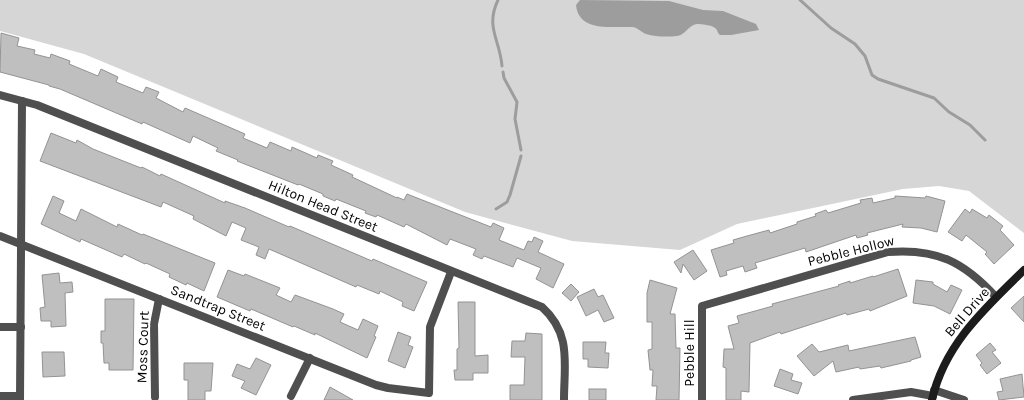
<svg xmlns="http://www.w3.org/2000/svg" width="1024" height="400" viewBox="0 0 1024 400" font-family="Karla,sans-serif">
	<style>
		.green { fill: #d6d6d6 }
		.water { fill: #9d9d9d }
		.lines { fill: none; stroke-linecap: round; stroke-linejoin: round }
		.stream { stroke: #9d9d9d; stroke-width: 3 }
		.building { fill: #bfbfbf; stroke: #939393 }
		.street { stroke: #4f4f4f; stroke-width: 8 }
		.secondary { stroke: #1c1c1c; stroke-width: 8 }
		.labels { text-anchor: middle; dominant-baseline: central; stroke-width: 4; stroke-linejoin: round; paint-order: stroke }
		.street-label { font-size: 14px; fill: #000; stroke: #fff }
	</style>
	<rect width="100%" height="100%" fill="#fff"/>
	<polygon class="green" points="0,0 1024,0 1024,233 969,191 939,186 903,189 737,224 680,250 572,241 465,212 84,54 0,31"/>
	<path class="water" d="M580,0L669,1L703,10L723,11L756,24L759,30L731,35H720C717,33 718,30 715,28C712,25 701,24 697,24C688,25 686,35 677,36C667,37 656,37 646,34C641,32 637,27 632,27C613,26 579,33 576,5Z"/>
	<g class="lines">
		<g class="stream">
			<path d="M498,0C485,27 500,40 502,66"/>
			<polyline points="800,0 831,28 855,44 865,56 872,75 878,79 934,98 949,112 970,125 985,140"/>
			<polyline points="503,72 504,78 517,102 515,119 521,150"/>
			<polyline points="496,209 507,202 510,195 521,156"/>
		</g>
	</g>
	<g class="building">
		<polygon points="1,33 19,38 17,46 35,50 34,54 50,58 51,54 70,61 69,64 98,76 101,69 118,77 116,82 143,93 146,87 159,92 156,98 183,112 185,108 245,134 243,138 267,148 270,142 291,151 292,147 317,158 318,155 333,161 331,165 353,175 352,177 397,198 397,197 404,200 407,194 491,227 493,223 504,228 499,240 524,250 528,241 532,242 534,237 543,241 538,252 564,264 553,288 536,279 541,268 517,258 513,267 484,256 482,259 473,255 476,249 450,239 447,245 406,224 404,227 377,215 376,217 365,213 366,211 336,199 335,201 323,196 323,194 299,184 298,185 237,161 238,160 216,151 218,148 193,136 190,143 143,122 142,124 60,89 49,86 49,85 0,72"/>
		<polygon points="51,133 76,143 77,140 93,149 141,168 142,167 160,176 161,174 225,203 225,201 245,208 289,227 290,226 372,261 373,259 427,282 414,311 402,306 403,302 380,291 379,294 357,285 356,287 269,249 265,259 256,255 259,247 241,240 246,228 232,222 226,236 193,219 194,216 163,202 161,207 40,161"/>
		<polygon points="53,196 64,201 59,213 76,221 81,209 117,227 118,224 142,235 143,234 215,263 204,291 187,283 186,285 169,277 170,274 146,263 145,264 124,254 122,257 81,239 80,242 41,224"/>
		<polygon points="895,196 925,198 926,196 945,201 937,232 921,228 902,227 903,224 867,233 868,235 857,238 856,235 806,252 805,248 755,263 757,268 745,272 743,266 726,271 727,275 720,277 711,250 734,243 733,240 747,236 769,230 770,233 797,224 797,222 816,216 815,214 826,210 828,213 861,203 860,200 872,198 873,203 895,198"/>
		<polygon points="965,209 970,213 972,209 987,218 989,215 1003,226 1000,230 1014,245 994,264 985,254 987,252 966,235 962,241 948,232"/>
		<polygon points="693,250 707,271 694,280 683,264 681,273 674,262"/>
		<polygon points="898,269 907,296 870,311 869,309 847,315 846,313 781,334 780,332 750,343 749,392 741,391 741,400 726,400 726,368 723,367 724,349 734,349 728,326 739,323 737,316 773,306 772,304 839,286 838,285 850,281 850,283 873,276 873,277"/>
		<polygon points="228,270 244,276 245,274 280,288 276,295 291,302 295,295 333,309 344,314 340,322 358,330 363,319 378,326 374,336 376,337 367,358 315,333 315,335 294,326 293,327 251,309 250,311 217,297"/>
		<polygon points="59,273 60,283 72,282 73,292 65,293 66,326 51,327 51,321 41,321 40,308 45,307 42,275"/>
		<polygon points="650,280 677,288 670,314 675,314 676,348 680,348 679,400 656,400 657,386 652,386 653,370 650,370 648,350 652,349 652,322 647,322 647,293"/>
		<polygon points="916,280 933,282 933,284 947,292 951,285 962,290 950,314 934,306 913,303"/>
		<polygon points="571,284 579,292 571,301 562,293"/>
		<polygon points="594,289 598,297 603,295 614,318 604,322 598,310 586,316 577,297"/>
		<polygon points="1024,296 1024,322 1011,308"/>
		<polygon points="105,299 134,299 133,370 109,370 109,363 104,363 103,343 101,343 101,331 105,331"/>
		<polygon points="458,302 475,302 475,356 488,355 488,373 473,373 473,380 455,380 454,370 457,370 457,349 459,348"/>
		<polygon points="398,332 411,337 408,345 413,347 405,368 388,361"/>
		<polygon points="526,333 542,334 542,400 510,400 510,385 524,385 525,357 511,357 512,341 525,341"/>
		<polygon points="915,337 921,357 911,360 911,361 881,368 880,366 860,369 859,367 836,372 833,361 814,376 797,356 812,344 819,352 848,345 849,351"/>
		<polygon points="583,342 606,342 605,353 609,353 608,368 588,367 588,359 583,359"/>
		<polygon points="990,343 996,350 992,352 1001,363 987,374 980,365 982,363 976,355"/>
		<polygon points="42,352 64,352 65,376 43,377"/>
		<polygon points="256,358 271,365 256,395 241,388 245,381 232,376 237,364 250,369"/>
		<polygon points="184,363 213,363 211,391 205,391 205,400 188,400 188,380 184,380"/>
		<polygon points="780,369 793,374 791,380 802,383 798,394 774,386"/>
		<polygon points="1022,374 1024,397 999,400 997,392 1003,391 1000,379"/>
		<polygon points="330,387 353,400 324,400"/>
		<rect x="589" y="389" width="17" height="11"/>
	</g>
	<g class="lines">
		<g class="street">
			<path d="M0,95L37,105L542,307C572,334 564,364 564,400"/>
			<polyline points="0,236 376,385 388,388 429,393 430,327 451,272"/>
			<polyline points="0,327 21,327"/>
			<polyline points="934,390 964,400"/>
			<polyline points="0,396 20,396"/>
			<polyline points="291,396 310,358"/>
			<polyline points="155,397 154,324 159,299"/>
			<polyline points="20,400 22,101"/>
			<path d="M702,400V306L888,252C937,248 964,262 996,297"/>
			<polyline points="853,400 911,392 933,396"/>
		</g>
		<path class="secondary" d="M932,400C944,345 985,308 1024,270"/>
	</g>
	<g class="labels">
		<g class="street-label">
			<text transform="translate(323 206) rotate(22)">Hilton Head Street</text>
			<text transform="translate(851 251) rotate(-14)">Pebble Hollow</text>
			<text transform="translate(218 308) rotate(22)">Sandtrap Street</text>
			<text transform="translate(967 312) rotate(-49)">Bell Drive</text>
			<text transform="translate(143 347) rotate(-88)">Moss Court</text>
			<text transform="translate(689 353) rotate(-90)">Pebble Hill</text>
		</g>
	</g>
</svg>
